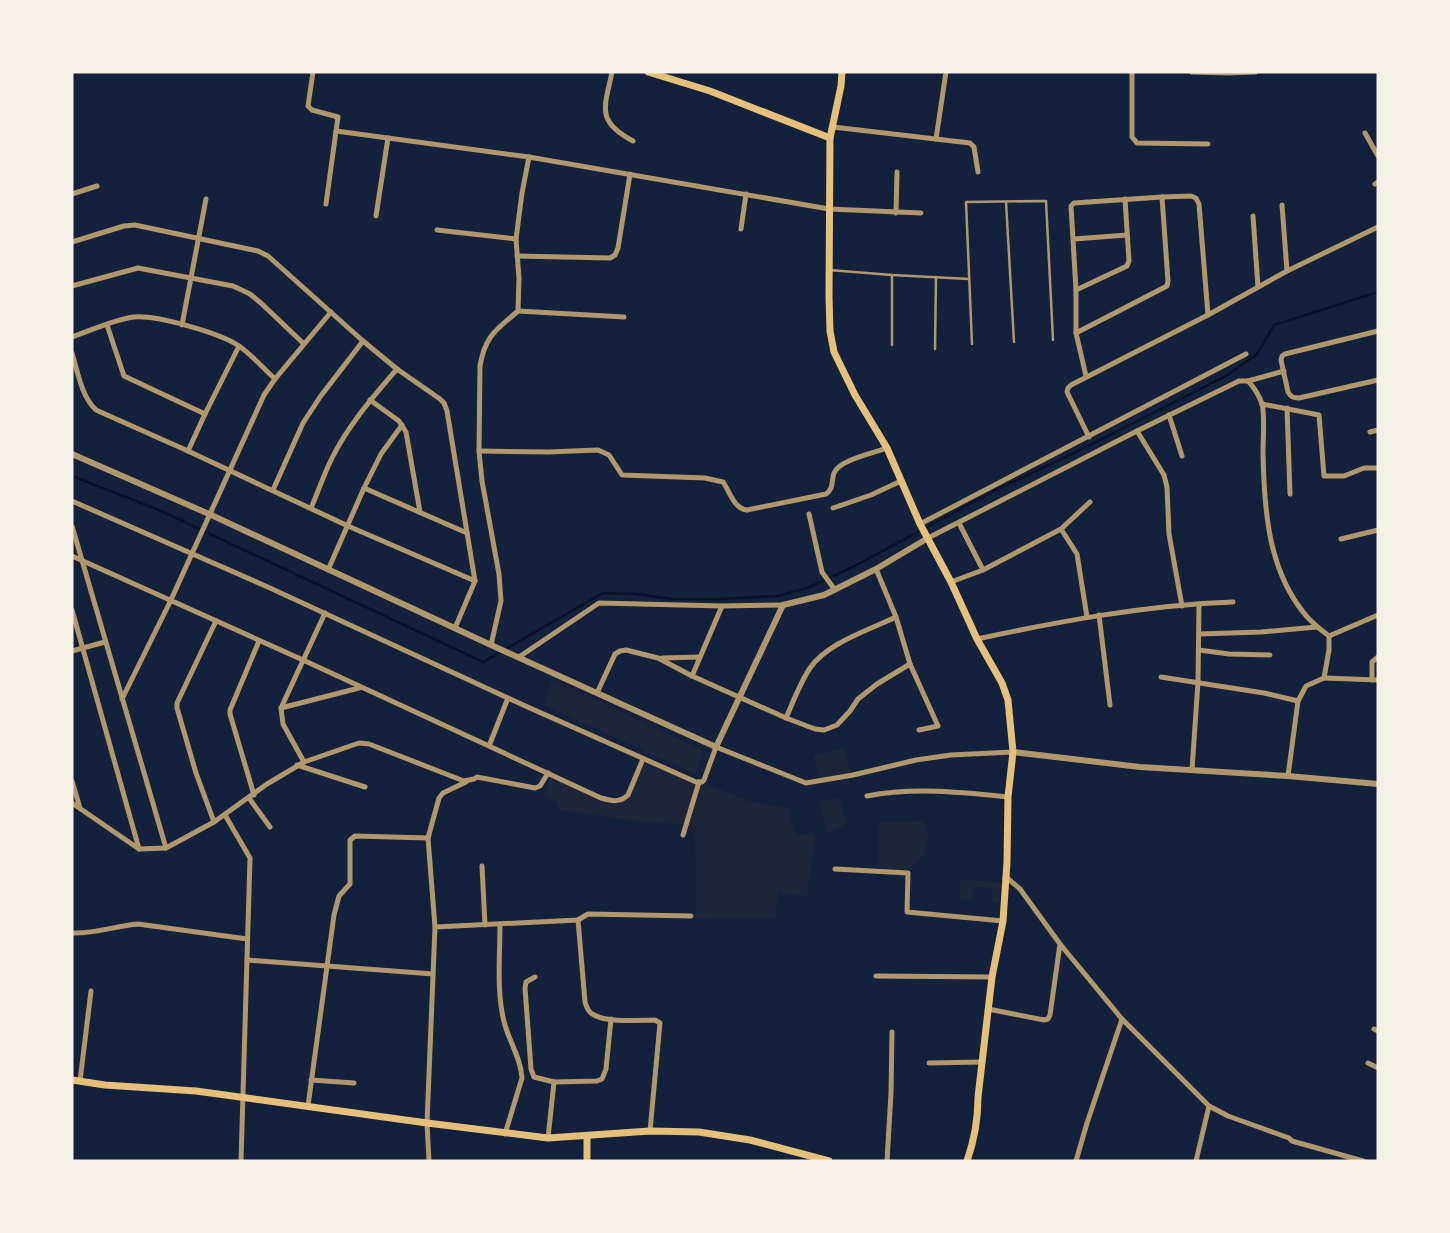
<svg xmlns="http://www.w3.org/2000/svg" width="1450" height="1233" viewBox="0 0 1450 1233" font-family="'Space Grotesk',sans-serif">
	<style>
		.green { fill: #1d2539 }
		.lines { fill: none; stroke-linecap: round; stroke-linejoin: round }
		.stream { stroke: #0b132b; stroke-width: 2.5 }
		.service { stroke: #b1986c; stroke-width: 2.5 }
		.minor { stroke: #b1986c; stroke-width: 5 }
		.tertiary { stroke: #b1986c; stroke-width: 6 }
		.secondary { stroke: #e5c07b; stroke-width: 7 }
	</style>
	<rect width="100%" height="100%" fill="#14213d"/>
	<g class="green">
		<polygon points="553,679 703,751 695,774 544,705"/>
		<polygon points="844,747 851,773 820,780 813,756"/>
		<polygon points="643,759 752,802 788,808 795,835 815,835 807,897 778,892 775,918 696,919 695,825 643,822 559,810 557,802 546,797 549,779 619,801 624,799"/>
		<polygon points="839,798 847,824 828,833 819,802"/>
		<polygon points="922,821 928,835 925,853 916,864 907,870 879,870 879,822"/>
		<polygon points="961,879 1001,883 999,902 991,902 992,888 973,887 972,900 959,899"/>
	</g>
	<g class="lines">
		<polyline class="stream" points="72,476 159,510 483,662 603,593 636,594 672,599 722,599 778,596 807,588 851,568 994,491 1074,453 1226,376 1257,354 1274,325 1378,292"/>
		<g class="service">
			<polyline points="1006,202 1014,342"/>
			<polyline points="829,270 892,275 969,279"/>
			<polyline points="892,275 892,345"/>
			<polyline points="972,344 966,202 1046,201 1053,340"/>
			<polyline points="935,349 936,277"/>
		</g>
		<g class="minor">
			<polyline points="313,72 308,106 312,110 338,117 336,131 529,157 829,209 921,213"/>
			<path d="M612,72C605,107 595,121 633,141"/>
			<polyline points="1132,72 1132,137 1137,143 1208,144"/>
			<polyline points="1192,72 1229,73 1255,72"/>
			<polyline points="833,127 970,143 974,147 978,172"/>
			<polyline points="1365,133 1378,156"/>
			<polyline points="936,139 946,72"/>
			<polyline points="1375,184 1378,182"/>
			<polyline points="72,194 97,186"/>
			<polyline points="326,204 336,131"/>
			<polyline points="1282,205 1287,271"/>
			<polyline points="896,213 897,172"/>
			<polyline points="376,216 388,138"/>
			<polyline points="1253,216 1258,287"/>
			<polyline points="741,229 746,194"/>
			<polyline points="437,230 516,239"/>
			<polyline points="1074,239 1127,235"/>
			<polyline points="72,242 124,226 135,225 258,251 268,256 363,341 397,369 440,399 444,403 447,411 475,581 455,628"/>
			<polyline points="517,256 610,258 615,255 618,248 630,174"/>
			<polyline points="72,286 138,268 233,286 250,294 262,304 304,344"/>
			<polyline points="1076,290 1127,266 1129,261 1125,199"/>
			<polyline points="518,311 624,317"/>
			<polyline points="107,325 124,376 205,414"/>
			<polyline points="182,325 206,199"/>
			<path d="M1378,331L1285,354L1282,356L1281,360L1288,392C1291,397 1293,398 1299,398L1378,380"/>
			<polyline points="1076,333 1167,286 1168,281 1162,197"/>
			<path d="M72,337C89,331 116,319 134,317C157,315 220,333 239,346C252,355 263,368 275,379"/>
			<path d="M72,353C78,372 81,396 96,410L188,451L348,526L475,581"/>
			<polyline points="1086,376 1076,333 1076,290 1071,206 1074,203 1162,197 1191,196 1196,198 1199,204 1208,315"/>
			<polyline points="1248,381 1284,371"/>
			<polyline points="370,400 399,421 406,432 420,512"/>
			<polyline points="1262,404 1319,415 1324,476 1344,476 1364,468 1378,468"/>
			<polyline points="1287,408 1290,494"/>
			<polyline points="1169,415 1182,456"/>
			<polyline points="1137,431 1164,475 1167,487 1169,534 1182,606"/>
			<polyline points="1370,432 1378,430"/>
			<polyline points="1089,437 1067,392 1068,388 1071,385 1208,315 1287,271 1378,227"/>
			<polyline points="188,451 205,414 239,346"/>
			<path d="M479,451L548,452L598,450L609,455L622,475L705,478L723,482C730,492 734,509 747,510L826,494C834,488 831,482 834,473C839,460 874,453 887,448"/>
			<polyline points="364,488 467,533"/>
			<polyline points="273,490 303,423 320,397 363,341"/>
			<polyline points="72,501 270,588 521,704 696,782 702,782 704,780 716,747 806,783 853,775 916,760 951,755 1013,752"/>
			<path d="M311,508C318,492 324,474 332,458C349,424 373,397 397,369"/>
			<polyline points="833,508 871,495 901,481"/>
			<polyline points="809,514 822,572 835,590"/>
			<polyline points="959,523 983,570"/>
			<polyline points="920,524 1246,354"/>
			<polyline points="72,526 166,848"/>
			<polyline points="1061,529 1077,554 1087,617"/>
			<path d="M928,538L1137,431L1239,381H1248C1254,387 1260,397 1262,404C1265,414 1263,440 1263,452C1264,510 1268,574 1309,619C1315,625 1322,631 1329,636V650L1324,678L1306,686L1298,701L1288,776"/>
			<polyline points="1341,539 1378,530"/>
			<path d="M72,556L303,660L601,798C612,801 620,803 628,795L643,759"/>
			<polyline points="876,569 896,617 910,664 938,726 919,730"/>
			<polyline points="328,570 364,488 381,454 402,425"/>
			<polyline points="951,582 983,570 1061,529 1090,502"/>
			<polyline points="72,610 139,849"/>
			<polyline points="1099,615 1110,705"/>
			<polyline points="1199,634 1261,632 1317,627"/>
			<polyline points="1329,636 1378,615"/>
			<path d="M977,639C1061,621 1147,605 1233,602"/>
			<path d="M491,645L501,601L499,574L482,481L479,451L480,366C485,336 496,330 518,311L519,278L516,239L522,193L529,157"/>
			<polyline points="1199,650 1229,654 1270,655"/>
			<polyline points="72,651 105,642"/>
			<polyline points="519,657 599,603 722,606 783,605"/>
			<polyline points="662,658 700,657"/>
			<polyline points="692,676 722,606"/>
			<polyline points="1161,677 1264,693 1298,701"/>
			<polyline points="1324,678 1378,680"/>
			<polyline points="1372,680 1372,662 1378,657"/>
			<polyline points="597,693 615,654 620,651 626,650 658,658 692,676 786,718 815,729 824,730 837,725 850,711 858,699 877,684 910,664"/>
			<polyline points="122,699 170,602 264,395 275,379 331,312"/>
			<polyline points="281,708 359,688"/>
			<path d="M786,718C793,702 800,683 810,668C827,643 869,630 896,617"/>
			<polyline points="489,746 508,698"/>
			<polyline points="304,762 283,724 281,708 325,613"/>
			<polyline points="297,765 365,787"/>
			<polyline points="1192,770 1198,682 1199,604"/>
			<polyline points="72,781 80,808"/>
			<polyline points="254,795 230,714 230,710 259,641"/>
			<path d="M867,796C913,787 961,792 1008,797"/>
			<polyline points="249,798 270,827"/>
			<polyline points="72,803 139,849 166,848 214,822 267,784 304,762 359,743 369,744 464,781 474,779 477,777 535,788 540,786 548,773"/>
			<polyline points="225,815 250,858 241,1161"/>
			<polyline points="214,822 196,773 177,708 177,703 216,621"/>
			<polyline points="683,835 699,782"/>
			<polyline points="482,866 485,925"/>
			<polyline points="835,869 908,873 907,912 1003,921"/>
			<polyline points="1006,877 1020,889 1060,944 1122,1019 1209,1106 1228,1116 1289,1138 1292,1141 1363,1161"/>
			<path d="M578,920L585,1002C587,1008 588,1012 594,1015C608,1023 639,1020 655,1020L660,1023L650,1131"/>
			<path d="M500,925C500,957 496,994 505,1025C510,1043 521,1059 522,1078L505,1134"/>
			<polyline points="435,927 578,920 588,914 691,916"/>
			<path d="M72,933C95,934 115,926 138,924L247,939"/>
			<polyline points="247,960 433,974"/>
			<polyline points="876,976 992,977"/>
			<polyline points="535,977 526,982 525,988 531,1069 534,1077 554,1082 548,1138"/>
			<polyline points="988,1009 1044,1020 1048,1019 1050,1015 1060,944"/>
			<polyline points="1374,1029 1378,1031"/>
			<polyline points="929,1063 983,1062"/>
			<polyline points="1368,1063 1378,1068"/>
			<polyline points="311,1080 354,1083"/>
			<polyline points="80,1081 91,991"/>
			<polyline points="554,1082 597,1081 602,1079 606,1069 611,1019"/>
			<polyline points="308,1106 334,915 339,896 350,884 350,840 355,836 428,838"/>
			<polyline points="429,1161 427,1123 435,927 428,838 439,798 443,793 466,782"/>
			<polyline points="887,1161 891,1093 892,1032"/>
			<polyline points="1076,1161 1087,1123 1122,1019"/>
			<polyline points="1196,1161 1209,1106"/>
		</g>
		<g class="tertiary">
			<polyline points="72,454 209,514 491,645 716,747 783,605 824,595 876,569 928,538"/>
			<polyline points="1013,752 1140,767 1288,776 1378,784"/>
		</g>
		<g class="secondary">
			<polyline points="648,72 710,91 830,138"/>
			<path d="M842,72L841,86L830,138L829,297L830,331L834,352L855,395L887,448L920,524L951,582L977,639L1002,683L1008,700L1013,752L1008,797L1007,862L1003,921L992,977L978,1097C978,1119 974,1141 967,1161"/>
			<polyline points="72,1080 105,1085 196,1091 427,1123 548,1138 650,1131 699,1132 750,1140 829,1161"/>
			<polyline points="587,1137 587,1161"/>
		</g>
	</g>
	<rect width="1450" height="1233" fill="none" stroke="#f6f1e7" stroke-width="147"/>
</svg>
